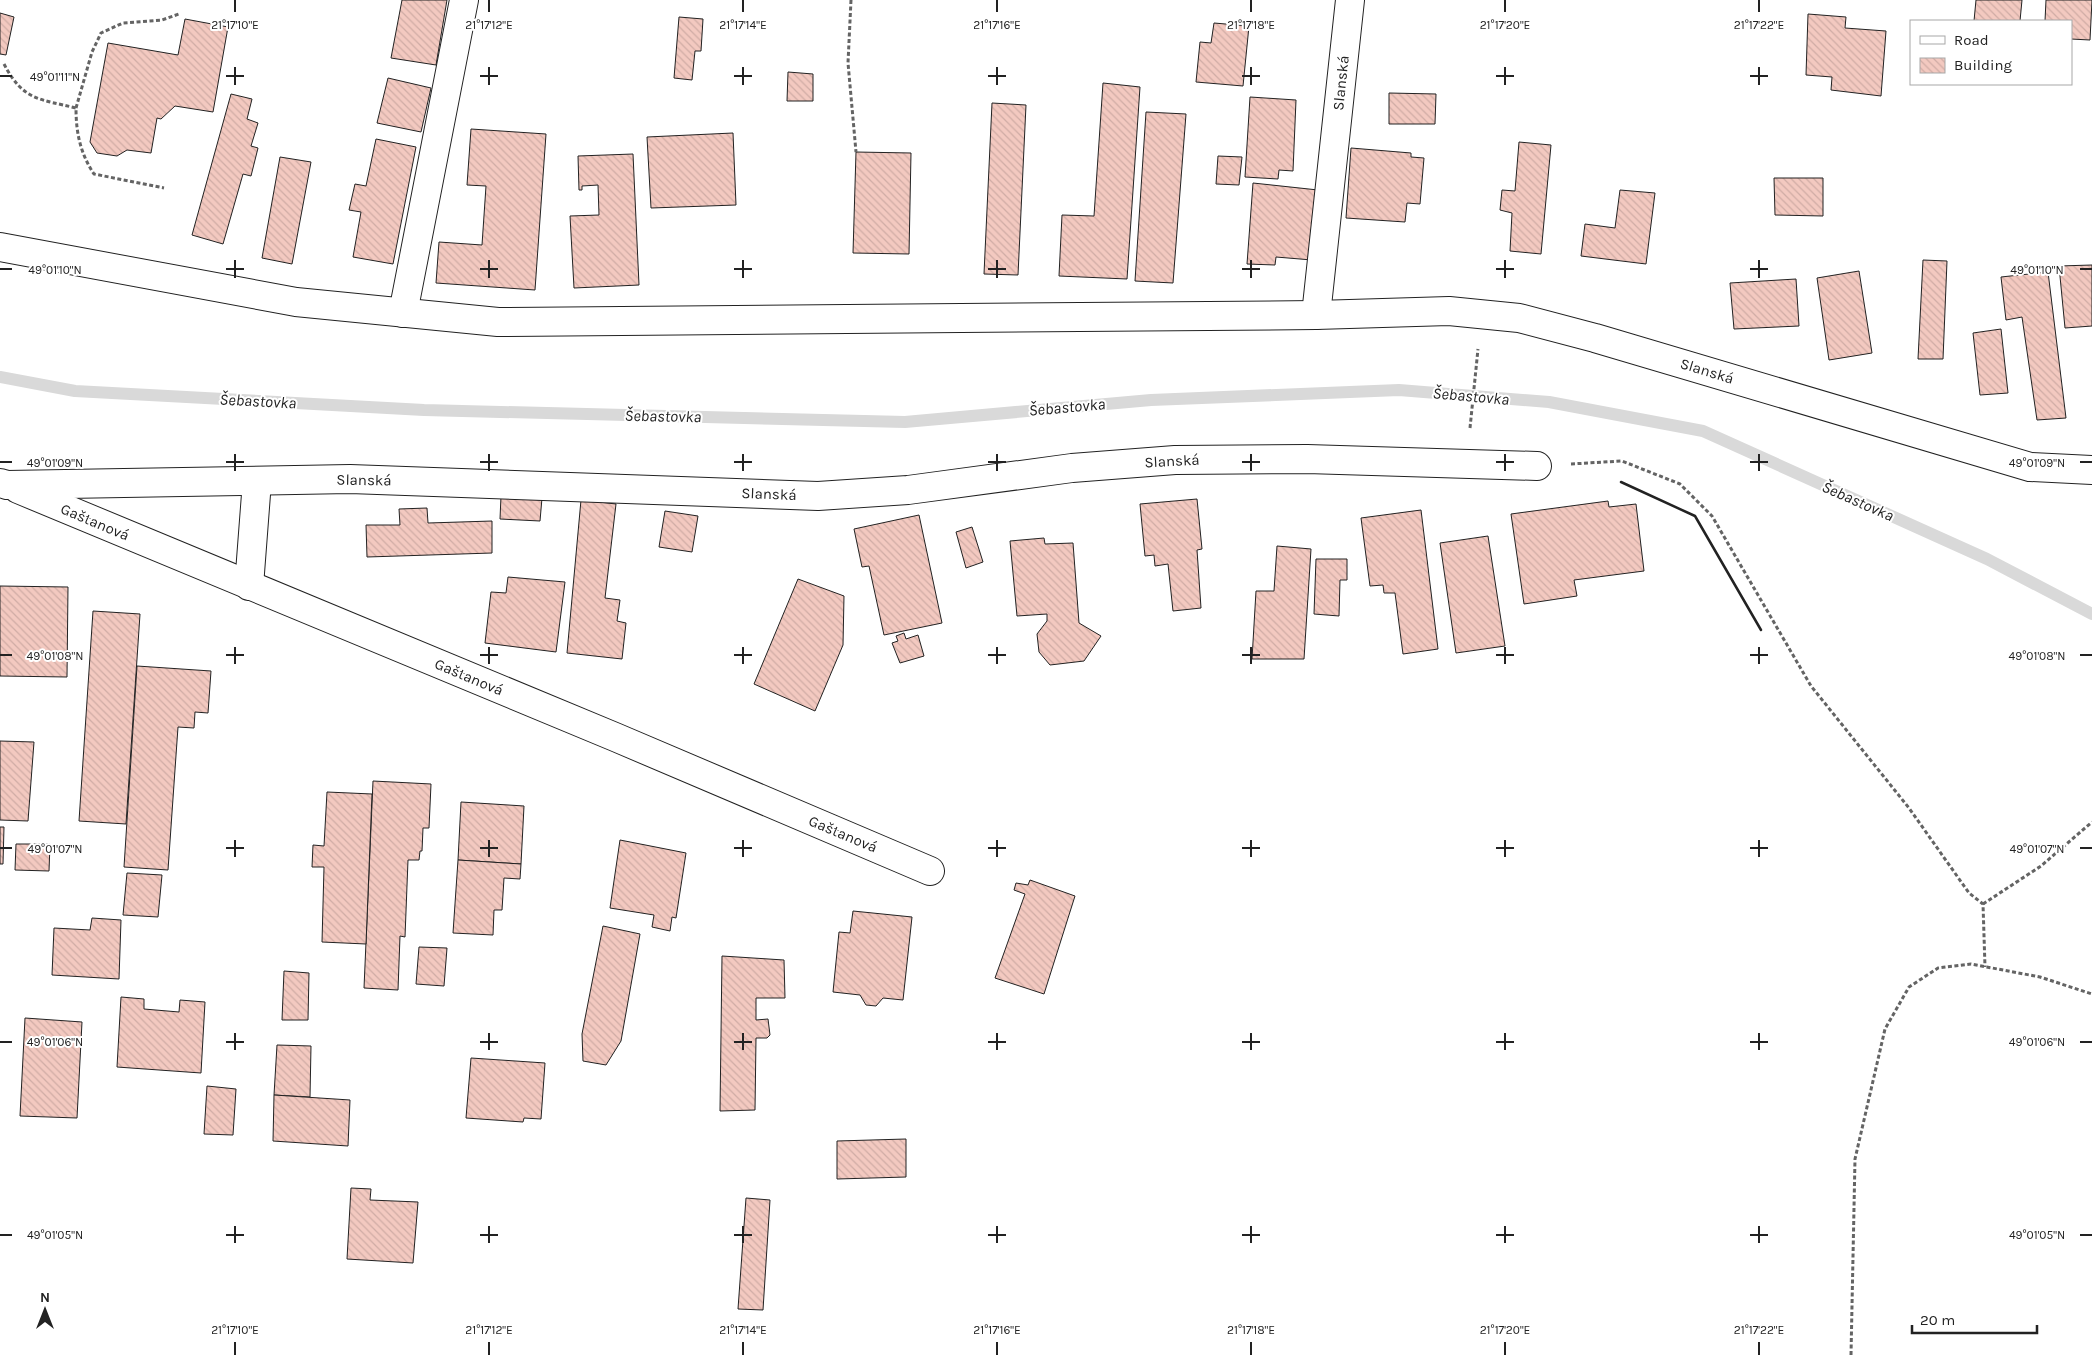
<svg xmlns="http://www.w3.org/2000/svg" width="2092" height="1355" viewBox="0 0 2092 1355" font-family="Karla,sans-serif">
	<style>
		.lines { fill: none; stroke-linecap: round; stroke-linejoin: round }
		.stream { stroke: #d9d9d9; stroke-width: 12 }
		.building { fill: url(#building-back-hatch); stroke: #222 }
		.minor-casing { stroke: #222; stroke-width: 30 }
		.path { stroke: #646464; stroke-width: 3; stroke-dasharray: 4 2.5; stroke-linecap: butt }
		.minor { stroke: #fff; stroke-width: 28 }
		.wall { stroke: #222; stroke-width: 2.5 }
		.ticks { fill: none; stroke: #222; stroke-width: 2 }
		.labels { text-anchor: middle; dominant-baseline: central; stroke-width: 4; stroke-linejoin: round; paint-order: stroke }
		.street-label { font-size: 15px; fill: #222; stroke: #fff }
		.water-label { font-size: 16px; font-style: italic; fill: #222; stroke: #fff }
		.ticks-label { font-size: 12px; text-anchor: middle; fill: #222; stroke: #fff; stroke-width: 4; stroke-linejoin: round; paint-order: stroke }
	</style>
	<defs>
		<pattern id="building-back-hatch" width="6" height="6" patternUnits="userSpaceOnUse" patternTransform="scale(1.25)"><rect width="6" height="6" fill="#f3c9c0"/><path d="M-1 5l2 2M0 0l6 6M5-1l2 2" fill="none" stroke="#d0aca5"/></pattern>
	</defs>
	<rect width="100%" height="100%" fill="#fff"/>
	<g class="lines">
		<polyline class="stream" points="0,377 75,391 424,410 905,422 1151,400 1399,390 1549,402 1703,431 1987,559 2092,614"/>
	</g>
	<g class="building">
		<polygon points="402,0 447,0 436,65 391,58"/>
		<polygon points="1976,0 2022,0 2020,21 1974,21"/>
		<polygon points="2046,0 2092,0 2090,40 2071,39 2071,21 2045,21"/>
		<polygon points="0,13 14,17 6,55 0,54"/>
		<polygon points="1808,14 1846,17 1845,28 1886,31 1881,96 1831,90 1832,77 1806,75"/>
		<polygon points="679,17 703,19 701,51 695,51 692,80 674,78"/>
		<polygon points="185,19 228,27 213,112 175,106 161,119 157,118 151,153 127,150 117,156 97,153 90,142 108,43 178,55"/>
		<polygon points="1214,23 1249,26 1243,86 1196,82 1200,42 1211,43"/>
		<polygon points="788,72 813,74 813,101 787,101"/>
		<polygon points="388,78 431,88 421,132 377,123"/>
		<polygon points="1103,83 1140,87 1127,279 1059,276 1062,215 1094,216"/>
		<polygon points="1389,93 1436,94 1435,124 1389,124"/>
		<polygon points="231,94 252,99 247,119 258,123 251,146 258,148 251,176 243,174 223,244 192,235"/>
		<polygon points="1250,97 1296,100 1293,171 1279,170 1278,179 1245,177"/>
		<polygon points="992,103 1026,105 1018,275 984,274"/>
		<polygon points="1146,112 1186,114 1173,283 1135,281"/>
		<polygon points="471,129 546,134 535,290 436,283 439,242 482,245 486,186 467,185"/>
		<polygon points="733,133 736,205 651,208 647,137"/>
		<polygon points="376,139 416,147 393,264 353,257 361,212 349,210 355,184 366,186"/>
		<polygon points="1519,142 1551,145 1541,254 1510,251 1512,213 1500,210 1502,190 1515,191"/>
		<polygon points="1351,148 1411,153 1411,157 1424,158 1420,204 1407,203 1405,222 1346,218"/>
		<polygon points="856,152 911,153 909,254 853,253"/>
		<polygon points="633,154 639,285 574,288 570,216 599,215 598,185 582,186 582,190 579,190 578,156"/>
		<polygon points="1218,156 1242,157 1239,185 1216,184"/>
		<polygon points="280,157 311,162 292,264 262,258"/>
		<polygon points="1774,178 1823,178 1823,216 1775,215"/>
		<polygon points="1253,183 1318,190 1312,260 1276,257 1275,265 1247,264"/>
		<polygon points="1620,190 1655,193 1646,264 1581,256 1585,224 1615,228"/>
		<polygon points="1923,260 1947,261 1943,359 1918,359"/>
		<polygon points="2092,265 2092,326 2065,328 2059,266"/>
		<polygon points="1859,271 1872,353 1829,360 1817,278"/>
		<polygon points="2048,272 2066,418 2037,420 2022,317 2006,320 2001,277"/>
		<polygon points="1796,279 1799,326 1734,329 1730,283"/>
		<polygon points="2001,329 2008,393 1980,395 1973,333"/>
		<polygon points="501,496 542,498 540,521 500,519"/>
		<polygon points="1197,499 1202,549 1197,550 1201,608 1173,611 1168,564 1155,566 1154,555 1145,556 1140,504"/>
		<polygon points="581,500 616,504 605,598 620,600 617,621 626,623 622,659 567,653"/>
		<polygon points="1608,501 1609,507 1636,504 1644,571 1574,580 1577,596 1524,604 1511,514"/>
		<polygon points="427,508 428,523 492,521 492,553 367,557 366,525 400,525 399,509"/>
		<polygon points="1421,510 1438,649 1403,654 1395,593 1384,593 1383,585 1370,586 1361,518"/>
		<polygon points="665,511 698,516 692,552 659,547"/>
		<polygon points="919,515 942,623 884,635 869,566 862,567 854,529"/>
		<polygon points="972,527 983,562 966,568 956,532"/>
		<polygon points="1488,536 1505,646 1456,653 1440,543"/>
		<polygon points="1044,538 1045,544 1073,543 1079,623 1101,636 1084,661 1050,665 1039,652 1037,634 1047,621 1047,614 1017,616 1010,541"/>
		<polygon points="1277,546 1311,549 1304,659 1252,659 1256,591 1274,591"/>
		<polygon points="1316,559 1347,559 1347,580 1340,580 1339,616 1314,614"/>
		<polygon points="508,577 565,582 556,652 485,643 491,592 506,593"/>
		<polygon points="798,579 844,596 843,645 815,711 754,684"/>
		<polygon points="0,586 68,587 67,677 0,676"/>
		<polygon points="93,611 140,614 126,824 79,821"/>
		<polygon points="904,633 906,639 918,635 924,656 900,663 892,643 898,641 896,636"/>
		<polygon points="137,666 211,671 208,713 195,712 194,728 178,727 168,870 124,867"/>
		<polygon points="0,741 34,742 28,821 0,820"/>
		<polygon points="373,781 431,784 429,828 423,828 422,851 420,851 419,860 408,860 405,937 400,936 398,990 364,988"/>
		<polygon points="327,792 372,794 366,944 322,942 324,867 312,867 313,845 324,846"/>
		<polygon points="461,802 524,806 521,864 458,860"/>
		<polygon points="0,827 4,827 3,864 0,864"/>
		<polygon points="620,840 686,853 676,918 672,917 670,931 652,927 654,915 610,908"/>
		<polygon points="16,844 50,844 49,871 15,870"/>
		<polygon points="458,860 521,864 520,879 504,878 502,910 494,910 493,935 453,933"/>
		<polygon points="127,873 162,875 158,917 123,915"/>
		<polygon points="1030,880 1075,896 1044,994 995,978 1025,894 1014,890 1016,883 1028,885"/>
		<polygon points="853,911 912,917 903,1000 883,998 876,1006 866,1005 860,995 833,992 839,932 850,933"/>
		<polygon points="92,918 121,920 119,979 52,975 54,928 90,930"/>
		<polygon points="603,926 640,934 621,1041 606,1065 583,1061 582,1034"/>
		<polygon points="419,947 447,948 444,986 416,984"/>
		<polygon points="722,956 784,960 785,998 756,998 756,1020 768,1019 770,1035 767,1038 756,1038 755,1110 720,1111"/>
		<polygon points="284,971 309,973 308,1020 282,1020"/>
		<polygon points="121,997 144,999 144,1009 179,1012 180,1000 205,1002 201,1073 117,1067"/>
		<polygon points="25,1018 82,1022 77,1118 20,1116"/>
		<polygon points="277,1045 311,1046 310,1097 274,1095"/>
		<polygon points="471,1058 545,1063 541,1119 524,1118 523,1122 466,1118"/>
		<polygon points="207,1086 236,1089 233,1135 204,1134"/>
		<polygon points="274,1095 350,1100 348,1146 273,1141"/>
		<polygon points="906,1139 906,1177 837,1179 837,1141"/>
		<polygon points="351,1188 371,1189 370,1200 418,1202 413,1263 347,1259"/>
		<polygon points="746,1198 770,1200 763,1310 738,1309"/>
	</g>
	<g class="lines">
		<g class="minor-casing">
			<g id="minor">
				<polyline points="0,247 296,302 498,322 1316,315 1449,311 1519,318 1595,338 2030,467 2092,470"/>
				<polyline points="403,313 464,0"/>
				<polyline points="1316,315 1350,0"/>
				<polyline points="0,483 7,485 350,479 818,496 908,490 1072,468 1175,460 1307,459 1537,466"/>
				<polyline points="18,489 615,737 930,871"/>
				<polyline points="249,586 257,481"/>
			</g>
		</g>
		<g class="path">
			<polyline points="851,0 848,63 856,152"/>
			<path d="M4,64C23,101 40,99 76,108C76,132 80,153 94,174L164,188"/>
			<polyline points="76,108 92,52 101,33 123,23 162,20 179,14"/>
			<polyline points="1470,428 1478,349"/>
			<polyline points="1571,464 1622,461 1680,484 1712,516 1811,686 1909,808 1969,893 1983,904 1985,967"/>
			<polyline points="1983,904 2041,866 2092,822"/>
			<polyline points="1851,1355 1855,1159 1885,1029 1909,987 1938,968 1971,964 2040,977 2092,994"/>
		</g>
		<use href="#minor" class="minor"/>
		<polyline class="wall" points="1621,482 1695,516 1761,630"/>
	</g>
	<path class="ticks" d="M235,0V12M489,0V12M743,0V12M997,0V12M1251,0V12M1505,0V12M1759,0V12M235,67V85M489,67V85M743,67V85M997,67V85M1251,67V85M1505,67V85M1759,67V85M0,76H12M226,76H244M480,76H498M734,76H752M988,76H1006M1242,76H1260M1496,76H1514M1750,76H1768M235,260V278M489,260V278M743,260V278M997,260V278M1251,260V278M1505,260V278M1759,260V278M0,269H12M226,269H244M480,269H498M734,269H752M988,269H1006M1242,269H1260M1496,269H1514M1750,269H1768M2080,269H2092M235,454V471M489,454V471M743,454V471M997,454V471M1251,454V471M1505,454V471M1759,454V471M0,462H12M226,462H244M480,462H498M734,462H752M988,462H1006M1242,462H1260M1496,462H1514M1750,462H1768M2080,462H2092M235,647V664M489,647V664M743,647V664M997,647V664M1251,647V664M1505,647V664M1759,647V664M0,655H12M226,655H244M480,655H498M734,655H752M988,655H1006M1242,655H1260M1496,655H1514M1750,655H1768M2080,655H2092M235,840V857M489,840V857M743,840V857M997,840V857M1251,840V857M1505,840V857M1759,840V857M0,848H12M226,848H244M480,848H498M734,848H752M988,848H1006M1242,848H1260M1496,848H1514M1750,848H1768M2080,848H2092M235,1033V1050M489,1033V1050M743,1033V1050M997,1033V1050M1251,1033V1050M1505,1033V1050M1759,1033V1050M0,1042H12M226,1042H244M480,1042H498M734,1042H752M988,1042H1006M1242,1042H1260M1496,1042H1514M1750,1042H1768M2080,1042H2092M235,1226V1243M489,1226V1243M743,1226V1243M997,1226V1243M1251,1226V1243M1505,1226V1243M1759,1226V1243M0,1235H12M226,1235H244M480,1235H498M734,1235H752M988,1235H1006M1242,1235H1260M1496,1235H1514M1750,1235H1768M2080,1235H2092M235,1342V1355M489,1342V1355M743,1342V1355M997,1342V1355M1251,1342V1355M1505,1342V1355M1759,1342V1355"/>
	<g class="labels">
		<g class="street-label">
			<text transform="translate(1341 83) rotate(-84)">Slanská</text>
			<text transform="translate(1707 371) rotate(17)">Slanská</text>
			<text transform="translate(1172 461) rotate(-3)">Slanská</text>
			<text transform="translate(364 480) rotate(1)">Slanská</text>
			<text transform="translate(769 494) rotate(2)">Slanská</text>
			<text transform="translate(95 522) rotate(23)">Gaštanová</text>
			<text transform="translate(469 677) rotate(23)">Gaštanová</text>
			<text transform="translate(843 834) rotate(23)">Gaštanová</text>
		</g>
		<g class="water-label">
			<text transform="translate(1471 396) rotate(5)">Šebastovka</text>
			<text transform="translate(258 401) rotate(3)">Šebastovka</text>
			<text transform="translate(1067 407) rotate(-5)">Šebastovka</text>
			<text transform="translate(663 416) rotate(1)">Šebastovka</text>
			<text transform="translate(1858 501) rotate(24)">Šebastovka</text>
		</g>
	</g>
	<g class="ticks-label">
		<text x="235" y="29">21°17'10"E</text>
		<text x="489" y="29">21°17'12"E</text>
		<text x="743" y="29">21°17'14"E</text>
		<text x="997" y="29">21°17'16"E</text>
		<text x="1251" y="29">21°17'18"E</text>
		<text x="1505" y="29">21°17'20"E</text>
		<text x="1759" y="29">21°17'22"E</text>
		<text x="55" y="81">49°01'11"N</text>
		<text x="55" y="274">49°01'10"N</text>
		<text x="2037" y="274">49°01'10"N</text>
		<text x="55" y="467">49°01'09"N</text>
		<text x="2037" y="467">49°01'09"N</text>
		<text x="55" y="660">49°01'08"N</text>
		<text x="2037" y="660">49°01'08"N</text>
		<text x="55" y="853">49°01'07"N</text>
		<text x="2037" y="853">49°01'07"N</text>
		<text x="55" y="1046">49°01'06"N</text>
		<text x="2037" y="1046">49°01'06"N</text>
		<text x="55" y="1239">49°01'05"N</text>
		<text x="2037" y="1239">49°01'05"N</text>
		<text x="235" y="1334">21°17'10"E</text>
		<text x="489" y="1334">21°17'12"E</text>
		<text x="743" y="1334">21°17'14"E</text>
		<text x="997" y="1334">21°17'16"E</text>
		<text x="1251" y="1334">21°17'18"E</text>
		<text x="1505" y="1334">21°17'20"E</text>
		<text x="1759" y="1334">21°17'22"E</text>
	</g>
	<rect x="1910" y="20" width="162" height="65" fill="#ffffff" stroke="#a7a7a7"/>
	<rect x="1920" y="36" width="25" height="8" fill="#ffffff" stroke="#a7a7a7"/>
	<text x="1954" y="45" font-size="15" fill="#222222">Road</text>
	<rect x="1920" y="58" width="25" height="15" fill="url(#building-back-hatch)" stroke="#a7a7a7"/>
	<text x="1954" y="70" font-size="15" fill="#222222">Building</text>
	<g transform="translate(45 1310)" stroke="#ffffff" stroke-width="4" paint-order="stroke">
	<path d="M0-4L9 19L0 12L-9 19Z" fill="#222222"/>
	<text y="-8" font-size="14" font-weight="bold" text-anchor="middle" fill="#222222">N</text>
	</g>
	<path d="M1912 1325v8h125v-8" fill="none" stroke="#222222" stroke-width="2.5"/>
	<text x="1920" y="1325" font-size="15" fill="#222222" stroke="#ffffff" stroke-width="4" paint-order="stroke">20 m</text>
</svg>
